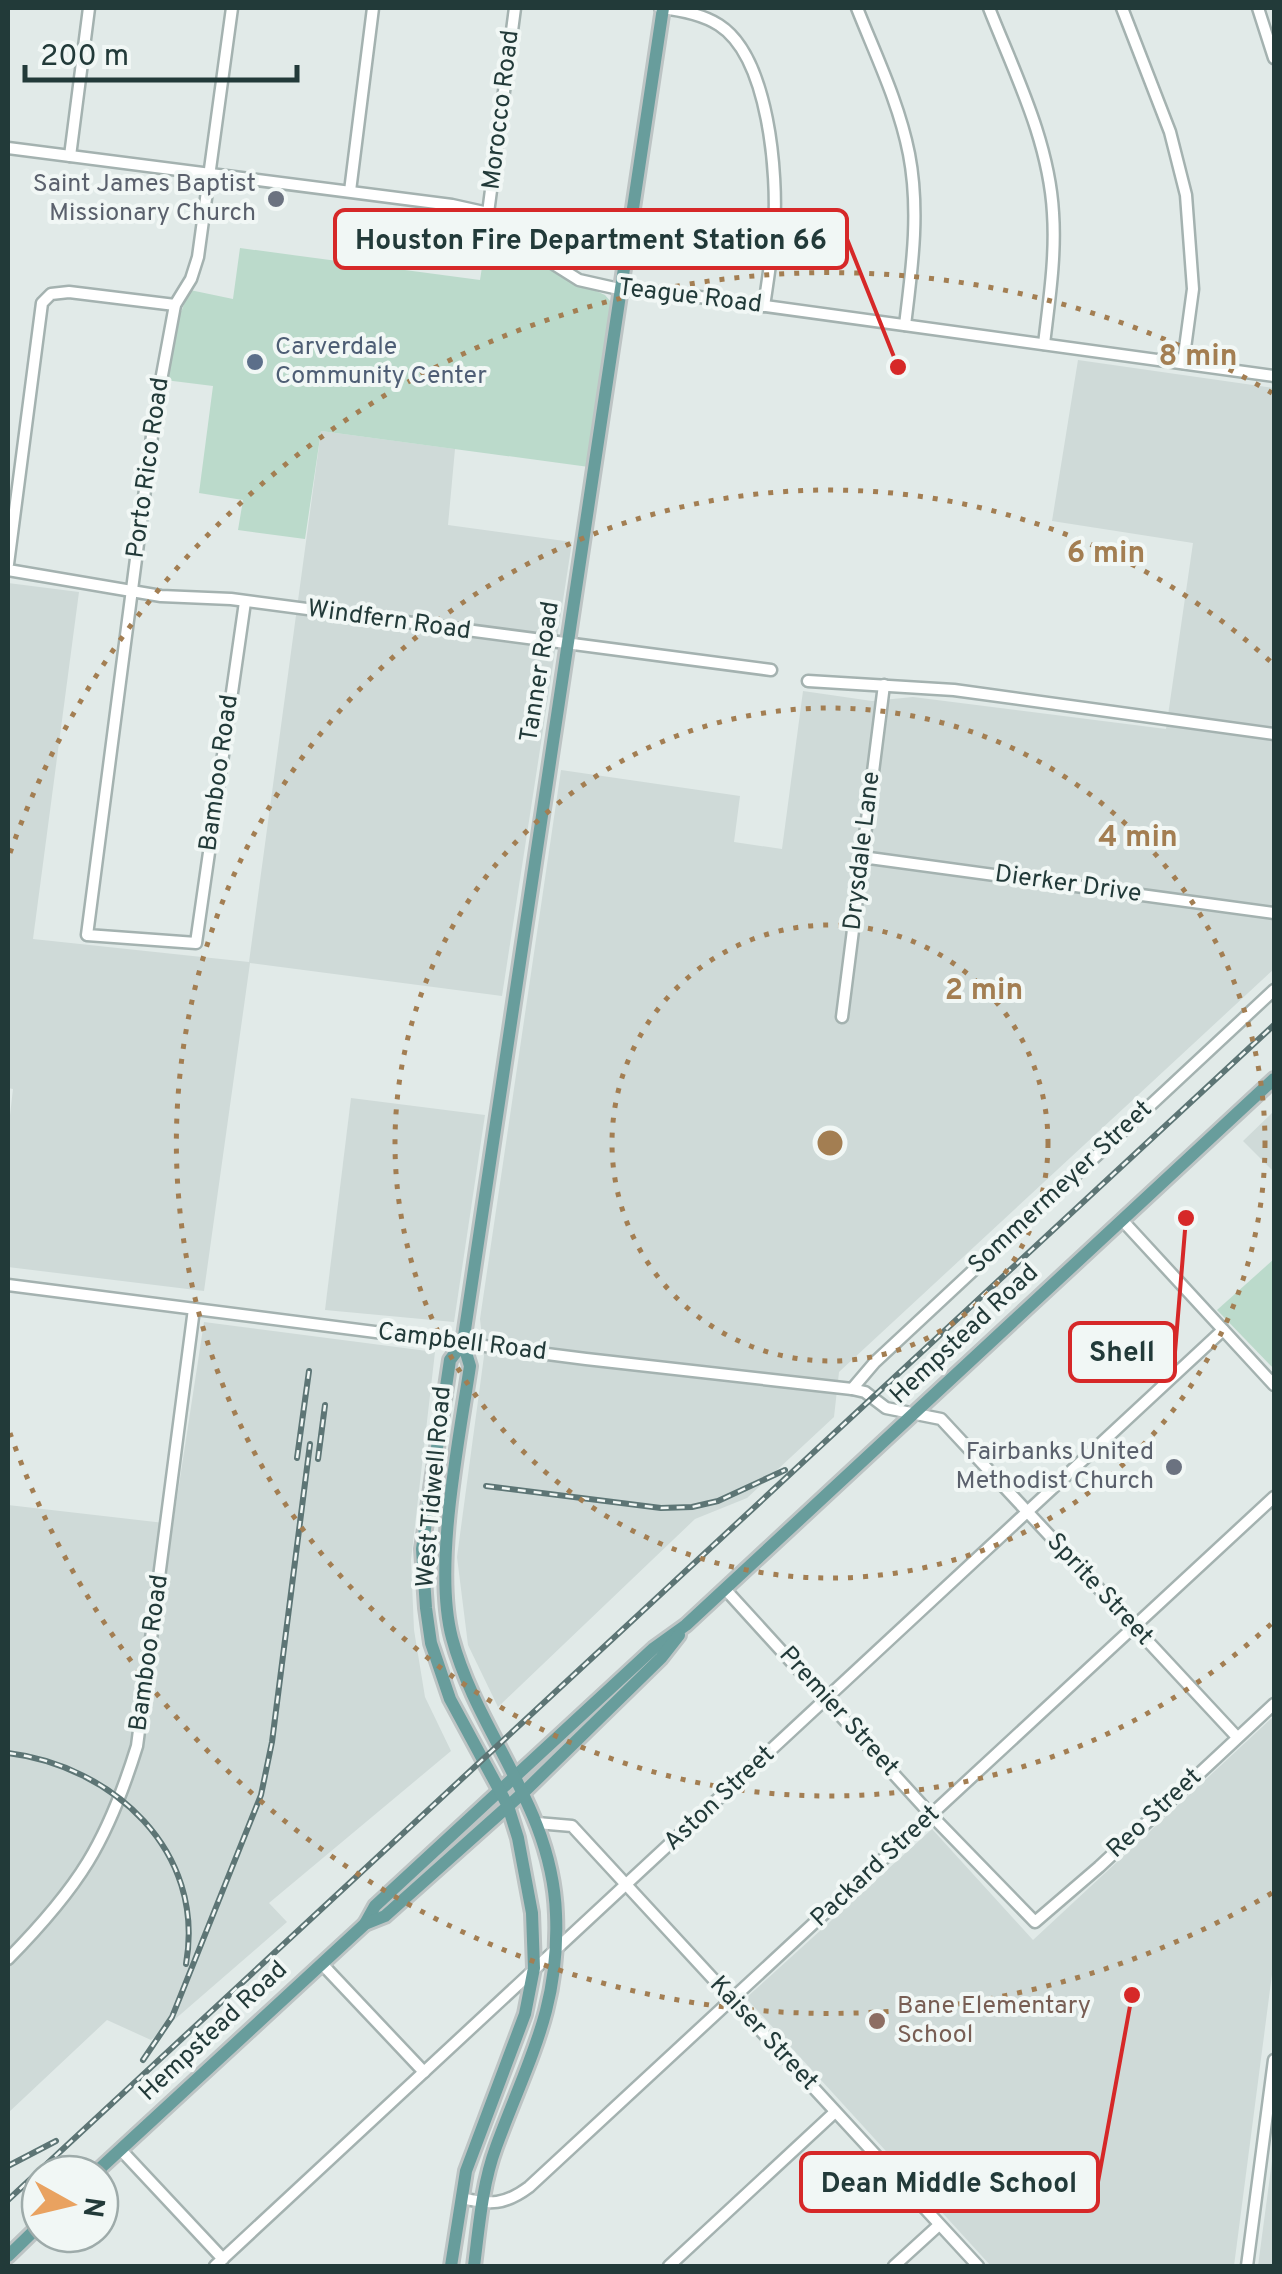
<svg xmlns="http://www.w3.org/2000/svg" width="1282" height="2274" viewBox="0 0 1282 2274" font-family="Overpass,sans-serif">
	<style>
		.built { fill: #cfdad8 }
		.green { fill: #bbdacb }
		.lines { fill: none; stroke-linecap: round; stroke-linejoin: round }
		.minor-casing { stroke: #a4b2b0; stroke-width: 15 }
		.major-casing { stroke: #bdc4c4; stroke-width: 18 }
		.minor { stroke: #fff; stroke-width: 10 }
		.major { stroke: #689d9c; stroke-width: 12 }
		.rail-casing { stroke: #5d7575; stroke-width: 6 }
		.rail { stroke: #f1f7f5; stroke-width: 2.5; stroke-dasharray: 8; stroke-linecap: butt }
		.ring { fill: none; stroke: #a37e52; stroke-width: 5; stroke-dasharray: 5 10 }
		.worship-dot { fill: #6b7280; stroke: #f1f7f5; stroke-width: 4 }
		.service-dot { fill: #5c6f8a; stroke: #f1f7f5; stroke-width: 4 }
		.education-dot { fill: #8d6e63; stroke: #f1f7f5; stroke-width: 4 }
		.labels { text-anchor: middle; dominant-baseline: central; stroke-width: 8; stroke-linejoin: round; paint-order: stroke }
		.street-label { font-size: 25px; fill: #223a39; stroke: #f1f7f5 }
		.worship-label { font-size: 25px; fill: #5b616d; stroke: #f1f7f5; text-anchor: end }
		.service-label { font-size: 25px; fill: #4e5e75; stroke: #f1f7f5; text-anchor: start }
		.education-label { font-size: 25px; fill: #785e54; stroke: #f1f7f5; text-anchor: start }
		.centre { fill: #a37e52; stroke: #f1f7f5; stroke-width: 5 }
		.ring-label { font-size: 30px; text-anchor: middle; font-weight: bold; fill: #a37e52; stroke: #f1f7f5; stroke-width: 8; stroke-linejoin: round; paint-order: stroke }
		.leader { fill: none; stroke: #d62828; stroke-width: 4 }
		.callout-dot { fill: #d62828; stroke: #f1f7f5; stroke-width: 4 }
		.callout { fill: #f1f7f5; stroke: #d62828; stroke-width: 4 }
		.callout-label { font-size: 28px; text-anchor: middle; font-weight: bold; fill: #223a39 }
	</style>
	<rect width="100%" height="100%" fill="#e1eae8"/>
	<g class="built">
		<polygon points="1078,360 1274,388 1274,969 839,1372 834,1417 747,1498 695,1519 498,1707 468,1645 457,1557 484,1356 480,1319 561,770 740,796 734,842 782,849 803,691 872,701 913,697 1166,729 1193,543 1052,521"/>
		<polygon points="321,431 455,449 448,525 572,542 502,996 250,963 204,1291 8,1267 8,1133 13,1089 8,1088 8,583 79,592 33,939 249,962"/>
		<polygon points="351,1098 485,1115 454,1322 325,1310"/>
		<polygon points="1274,1111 1274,1172 1243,1141"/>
		<polygon points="204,1322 435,1352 411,1560 414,1630 425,1697 451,1751 269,1903 287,1922 151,2040 107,2020 8,2113 8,1505 173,1524"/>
		<polygon points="1274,1716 1274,1959 1234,2266 991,2266 746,1998 932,1829 1033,1940"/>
		<polygon points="1274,2146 1274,2266 1258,2266"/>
	</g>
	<g class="green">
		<polygon points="489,222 539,265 605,295 611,302 589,467 321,431 305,539 238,530 243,500 199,493 213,386 165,380 178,319 190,290 233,299 240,248 480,280"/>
		<polygon points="1274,1259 1274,1369 1217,1310"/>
	</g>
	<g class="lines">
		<g class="minor-casing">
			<g id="minor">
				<polyline points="232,8 198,257 191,279 175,305 155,413 87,935 196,943 245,602"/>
				<path d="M660,8C680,10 702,14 719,25C769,57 778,175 774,229C772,254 768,280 764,306"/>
				<path d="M857,8C876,56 899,103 909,154C920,211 912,268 905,325"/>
				<path d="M989,8C1015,74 1049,141 1053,213C1056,257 1049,301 1044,344"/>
				<polyline points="1122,8 1170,132 1186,195 1193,289 1183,363"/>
				<polyline points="1258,8 1274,58"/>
				<polyline points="8,148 452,205 488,213 533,251 579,280 619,289 678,294 1274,376"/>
				<polyline points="70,156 89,8"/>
				<polyline points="350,191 373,8"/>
				<polyline points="488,213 515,8"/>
				<polyline points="8,564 42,303 51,294 69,292 175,305"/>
				<polyline points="8,570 161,596 231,599 771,670"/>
				<polyline points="808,681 954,690 1274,734"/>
				<polyline points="862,857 1274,913"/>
				<polyline points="842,1017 884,685"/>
				<polyline points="1122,1220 1274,1385"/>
				<polyline points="8,1285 586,1359 852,1389 865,1392 886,1408 941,1419 1237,1737"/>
				<polyline points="852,1389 875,1362 1274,990"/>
				<polyline points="725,1589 932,1816 1035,1922 1099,1867 1274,1704"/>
				<polyline points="537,1823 572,1826 978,2266"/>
				<path d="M8,1959C79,1887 107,1843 137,1746L194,1309"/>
				<polyline points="322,1964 424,2072"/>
				<polyline points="120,2149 223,2259"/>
				<path d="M462,2198C490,2205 505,2205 529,2187L1274,1497"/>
				<polyline points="215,2266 1223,1330"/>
				<polyline points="669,2266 835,2112"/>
				<polyline points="894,2266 939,2225"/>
				<polyline points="1247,2266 1274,2060"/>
			</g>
		</g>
		<g class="major-casing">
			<g id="major">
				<polyline points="365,1924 375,1906 654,1648 686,1625 1274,1079"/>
				<polyline points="94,2174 365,1924 385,1916 525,1791 661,1658 679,1635"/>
				<polyline points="8,2256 40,2225"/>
				<polyline points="451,2266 466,2171 525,2014 534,1968 532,1913 518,1838 508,1806 450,1699 431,1643 426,1608 422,1549 431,1488 450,1360 463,1343"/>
				<path d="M474,2266C479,2227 482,2185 496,2147C527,2062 560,2009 556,1914C552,1806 478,1735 452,1638C433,1567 459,1440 470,1366L463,1343L663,8"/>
			</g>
		</g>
		<use href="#minor" class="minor"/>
		<use href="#major" class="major"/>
		<g class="rail-casing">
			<g id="rail">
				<polyline points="297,1458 309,1371"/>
				<polyline points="318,1459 325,1405"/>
				<polyline points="486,1486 661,1508 692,1507 718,1501 785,1470"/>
				<path d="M8,1753C113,1766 206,1851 186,1964"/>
				<polyline points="143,2060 172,2017 261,1795 272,1742 310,1444"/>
				<polyline points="8,2166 56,2141"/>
				<polyline points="8,2200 1274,1025"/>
			</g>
		</g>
		<use href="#rail" class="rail"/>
	</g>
	<g class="ring">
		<circle cx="830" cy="1143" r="218"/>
		<circle cx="830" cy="1143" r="435"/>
		<path d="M1271 1624A653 653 0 1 1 1271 662"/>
		<path d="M1272 1893A870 870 0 0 1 10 1433M10 853A870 870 0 0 1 1272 393"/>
	</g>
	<g class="worship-dot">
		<circle cx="276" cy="199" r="10"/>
		<circle cx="1174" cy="1467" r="10"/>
	</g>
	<circle class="service-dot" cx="255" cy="362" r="10"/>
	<circle class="education-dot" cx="877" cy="2021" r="10"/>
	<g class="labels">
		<g class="street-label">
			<text transform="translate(502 110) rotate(-83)">Morocco Road</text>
			<text transform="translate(690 297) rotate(7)">Teague Road</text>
			<text transform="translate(149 468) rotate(-82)">Porto Rico Road</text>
			<text transform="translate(389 621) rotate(8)">Windfern Road</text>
			<text transform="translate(541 672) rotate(-81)">Tanner Road</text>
			<text transform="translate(220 773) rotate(-82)">Bamboo Road</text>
			<text transform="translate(863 851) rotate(-83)">Drysdale Lane</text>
			<text transform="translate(1068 885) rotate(8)">Dierker Drive</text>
			<text transform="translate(1061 1188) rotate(-43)">Sommermeyer Street</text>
			<text transform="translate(965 1335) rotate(-43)">Hempstead Road</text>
			<text transform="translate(462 1343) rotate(7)">Campbell Road</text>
			<text transform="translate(435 1487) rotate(-85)">West Tidwell Road</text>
			<text transform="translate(1099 1590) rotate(47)">Sprite Street</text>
			<text transform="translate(150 1653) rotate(-82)">Bamboo Road</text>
			<text transform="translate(838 1712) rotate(48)">Premier Street</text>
			<text transform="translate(720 1799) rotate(-43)">Aston Street</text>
			<text transform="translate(1155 1814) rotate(-43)">Reo Street</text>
			<text transform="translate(876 1867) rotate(-43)">Packard Street</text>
			<text transform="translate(214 2032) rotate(-43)">Hempstead Road</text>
			<text transform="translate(763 2034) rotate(47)">Kaiser Street</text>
		</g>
		<g class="worship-label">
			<text x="256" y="185">Saint James Baptist<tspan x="256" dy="29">Missionary Church</tspan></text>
			<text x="1154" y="1453">Fairbanks United<tspan x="1154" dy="29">Methodist Church</tspan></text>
		</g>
		<g class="service-label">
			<text x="275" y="348">Carverdale<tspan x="275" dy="29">Community Center</tspan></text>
		</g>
		<g class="education-label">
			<text x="897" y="2007">Bane Elementary<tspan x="897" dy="29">School</tspan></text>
		</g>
	</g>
	<circle cx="830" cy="1143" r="15" class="centre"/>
	<g class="ring-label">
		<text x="1198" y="365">8 min</text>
		<text x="1106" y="562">6 min</text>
		<text x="1138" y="846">4 min</text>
		<text x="984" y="999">2 min</text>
	</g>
	<path class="leader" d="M898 367L847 239M1186 1218L1175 1352M1132 1995L1098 2182"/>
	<g class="callout-dot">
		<circle cx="898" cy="367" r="10"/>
		<circle cx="1186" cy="1218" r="10"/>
		<circle cx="1132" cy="1995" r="10"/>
	</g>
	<g class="callout">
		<rect x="335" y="210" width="512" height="58" rx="10"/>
		<rect x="1070" y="1323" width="105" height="58" rx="10"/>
		<rect x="801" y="2153" width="297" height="58" rx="10"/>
	</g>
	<g class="callout-label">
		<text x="591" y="249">Houston Fire Department Station 66</text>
		<text x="1122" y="1361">Shell</text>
		<text x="949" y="2192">Dean Middle School</text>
	</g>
	<rect width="1282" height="2274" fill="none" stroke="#223a39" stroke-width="20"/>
	<g transform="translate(70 2204) rotate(98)"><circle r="48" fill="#f1f7f5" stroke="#9eabaa" stroke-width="2.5"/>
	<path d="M0-8L18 38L0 25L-18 38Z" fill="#e9a260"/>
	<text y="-15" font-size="28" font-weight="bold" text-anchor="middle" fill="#223a39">N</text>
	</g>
	<path d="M25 65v15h272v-15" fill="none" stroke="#223a39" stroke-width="5"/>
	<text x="40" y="65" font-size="30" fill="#223a39" stroke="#f1f7f5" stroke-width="8" paint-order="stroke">200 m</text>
</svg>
